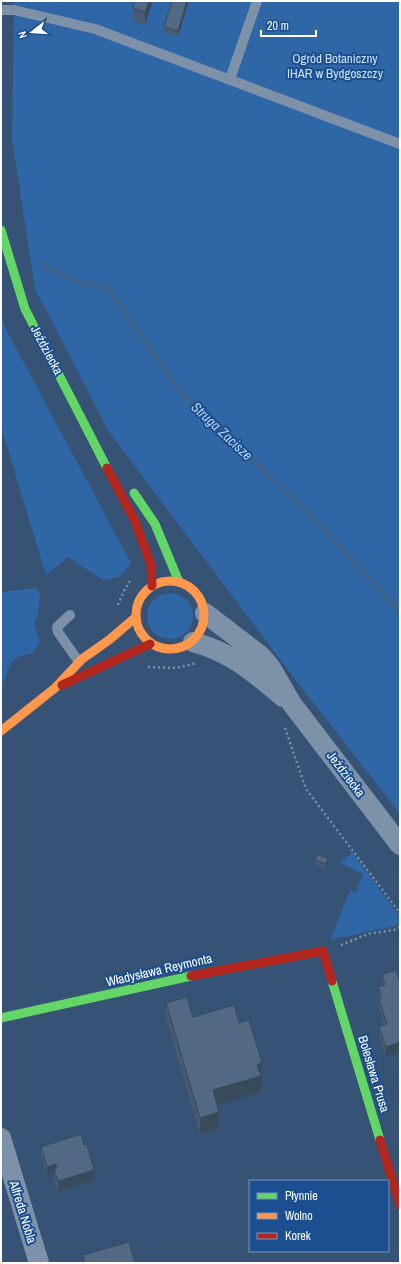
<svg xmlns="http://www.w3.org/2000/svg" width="401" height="1264" viewBox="0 0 401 1264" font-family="'Archivo Narrow',sans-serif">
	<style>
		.green { fill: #2f66a5 }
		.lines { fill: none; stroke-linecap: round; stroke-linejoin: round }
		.stream { stroke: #3b618d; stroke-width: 5.5 }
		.path { stroke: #7d92a8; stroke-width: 2.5; stroke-dasharray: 2 3; stroke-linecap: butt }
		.lane { stroke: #7d92a8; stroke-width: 10 }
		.street { stroke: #7d92a8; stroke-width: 20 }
		.fast { stroke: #63d668; stroke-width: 9 }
		.slow { stroke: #ff974d; stroke-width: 9 }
		.jam { stroke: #b3261e; stroke-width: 9 }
		.wall { fill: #475a72 }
		.shaded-wall { fill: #394a5c }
		.building { fill: #526984; stroke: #394a5c }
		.labels { text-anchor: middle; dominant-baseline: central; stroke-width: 4; stroke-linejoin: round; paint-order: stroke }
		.park-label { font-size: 13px; fill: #cfe3fa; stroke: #1b4f8f }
		.street-label { font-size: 13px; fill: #fff; stroke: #1b4f8f }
		.water-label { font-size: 14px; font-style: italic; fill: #b5d3f5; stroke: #1b4f8f }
	</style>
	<rect width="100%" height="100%" fill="#365274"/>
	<g class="green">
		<polygon points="14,1 400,1 400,814 294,678 109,432 35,289 12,139"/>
		<polygon points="1,317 8,333 131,563 119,577 103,580 68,557 46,575 1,427"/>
		<path d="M34,588L38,590L40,595L38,613L34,624L40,642L33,653C5,658 12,666 1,687V592Z"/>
		<circle cx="170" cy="616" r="23"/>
		<polygon points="352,852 400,917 400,923 394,926 330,940 350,890 356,892 363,874 340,863"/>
	</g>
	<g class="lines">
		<polyline class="stream" points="43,264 78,282 107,287 182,394 309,513 400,612"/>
		<g class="path">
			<polyline points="118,605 124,591 131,579"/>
			<polyline points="148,667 177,668 196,663"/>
			<polyline points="285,728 306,789 400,913"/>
			<polyline points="341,945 368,934 394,930 400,927"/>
		</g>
		<g class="lane">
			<polyline points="1,10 14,10 95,29 400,144"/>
			<polyline points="230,79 257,1"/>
			<polyline points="70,615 57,627 58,632 79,662"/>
		</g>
		<g class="street">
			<polyline points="205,613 261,656 271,668 292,704 400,845"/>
			<path d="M193,642C231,652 253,672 283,697"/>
			<polyline points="1,1138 39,1263"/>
		</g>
		<g class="fast">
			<polyline points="1,230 25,309 107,468"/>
			<polyline points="134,493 155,524 179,582"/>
			<polyline points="332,981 380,1140"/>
			<polyline points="1,1018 191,976"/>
		</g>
		<g class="slow">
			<circle cx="170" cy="615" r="34"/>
			<polyline points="1,731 55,688 82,659 109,640 136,617"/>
		</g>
		<g class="jam">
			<polyline points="107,468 135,521 151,565 152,586"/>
			<polyline points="62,685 150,644"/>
			<polyline points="191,976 323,951 332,981"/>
			<polyline points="380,1140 400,1205"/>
		</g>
	</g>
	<g class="wall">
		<polygon points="153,1 145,25 133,21 133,8"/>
		<polygon points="172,1 189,1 178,36 164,32 164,27"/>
		<polygon points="315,860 328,863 326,869 315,865"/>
		<polygon points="396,970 386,1056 379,1036 379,1027 384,1025 379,1008 378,987 382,986 382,974"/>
		<polygon points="166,1003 193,1017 239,1023 262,1078 261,1078 261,1092 217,1105 219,1128 200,1134 166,1019"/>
		<polygon points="41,1147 94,1180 58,1191 54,1178 54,1174 47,1176 41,1156"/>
		<polygon points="83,1255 135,1263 83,1263"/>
	</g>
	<g class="shaded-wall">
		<polygon points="149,1 153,1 145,25 145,12"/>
		<polygon points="187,1 189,1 178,36 178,31"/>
		<polygon points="1,556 2,556 2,575 1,576"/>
		<polygon points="328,858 328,863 326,869 326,864"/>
		<polygon points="400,1042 400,1052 386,1056 386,1047"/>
		<polygon points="262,1062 262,1078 261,1078 261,1092 213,1106 213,1090"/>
		<polygon points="219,1112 219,1128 200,1134 200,1118"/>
		<polygon points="56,1164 56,1173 54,1169 54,1174 47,1176 47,1167"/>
		<polygon points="94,1170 94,1180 58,1191 58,1181"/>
	</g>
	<g class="building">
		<polygon points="135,1 149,1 145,12 133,8"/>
		<polygon points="172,1 187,1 178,31 164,27"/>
		<polygon points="318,855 328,858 326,864 315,860"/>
		<polygon points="396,970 399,980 400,980 400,1042 386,1047 379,1027 387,1024 379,999 382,998 378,987 385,985 382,974"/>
		<polygon points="187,997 193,1017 234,1005 239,1023 249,1020 262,1062 257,1065 261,1076 213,1090 219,1112 200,1118 166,1003"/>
		<polygon points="81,1134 84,1145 87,1144 94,1170 58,1181 54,1169 57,1168 56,1164 47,1167 41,1147"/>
		<polygon points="129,1242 135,1263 85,1263 83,1255"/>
	</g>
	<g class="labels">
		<g class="park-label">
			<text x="335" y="58">Ogród Botaniczny<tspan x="335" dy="15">IHAR w Bydgoszczy</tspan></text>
		</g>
		<g class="street-label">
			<text transform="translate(47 350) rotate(62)">Jeździecka</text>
			<text transform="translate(346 774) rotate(53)">Jeździecka</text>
			<text transform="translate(159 970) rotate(-13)">Władysława Reymonta</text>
			<text transform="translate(374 1074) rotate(73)">Bolesława Prusa</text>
			<text transform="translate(23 1212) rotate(73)">Alfreda Nobla</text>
		</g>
		<g class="water-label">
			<text transform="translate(222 431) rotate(43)">Struga Zacisze</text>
		</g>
	</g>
	<rect width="401" height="1264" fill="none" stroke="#ffffff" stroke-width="4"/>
	<rect x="249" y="1180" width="140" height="72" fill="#1b4f8f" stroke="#7695bc"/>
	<rect x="257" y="1193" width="20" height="6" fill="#63d668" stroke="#7695bc"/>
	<text x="285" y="1200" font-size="12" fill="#ffffff">Płynnie</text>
	<rect x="257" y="1213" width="20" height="6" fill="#ff974d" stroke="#7695bc"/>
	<text x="285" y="1220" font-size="12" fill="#ffffff">Wolno</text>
	<rect x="257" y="1233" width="20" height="6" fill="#b3261e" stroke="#7695bc"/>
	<text x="285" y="1240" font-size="12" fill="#ffffff">Korek</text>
	<g transform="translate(32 32) rotate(253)" stroke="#1b4f8f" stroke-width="3" paint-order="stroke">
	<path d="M0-3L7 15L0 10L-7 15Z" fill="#ffffff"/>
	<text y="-6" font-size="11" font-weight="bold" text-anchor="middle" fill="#ffffff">N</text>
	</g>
	<path d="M261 30v6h55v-6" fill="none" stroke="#ffffff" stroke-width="2"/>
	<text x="267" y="30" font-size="12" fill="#ffffff" stroke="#1b4f8f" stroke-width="3" paint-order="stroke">20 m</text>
</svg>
